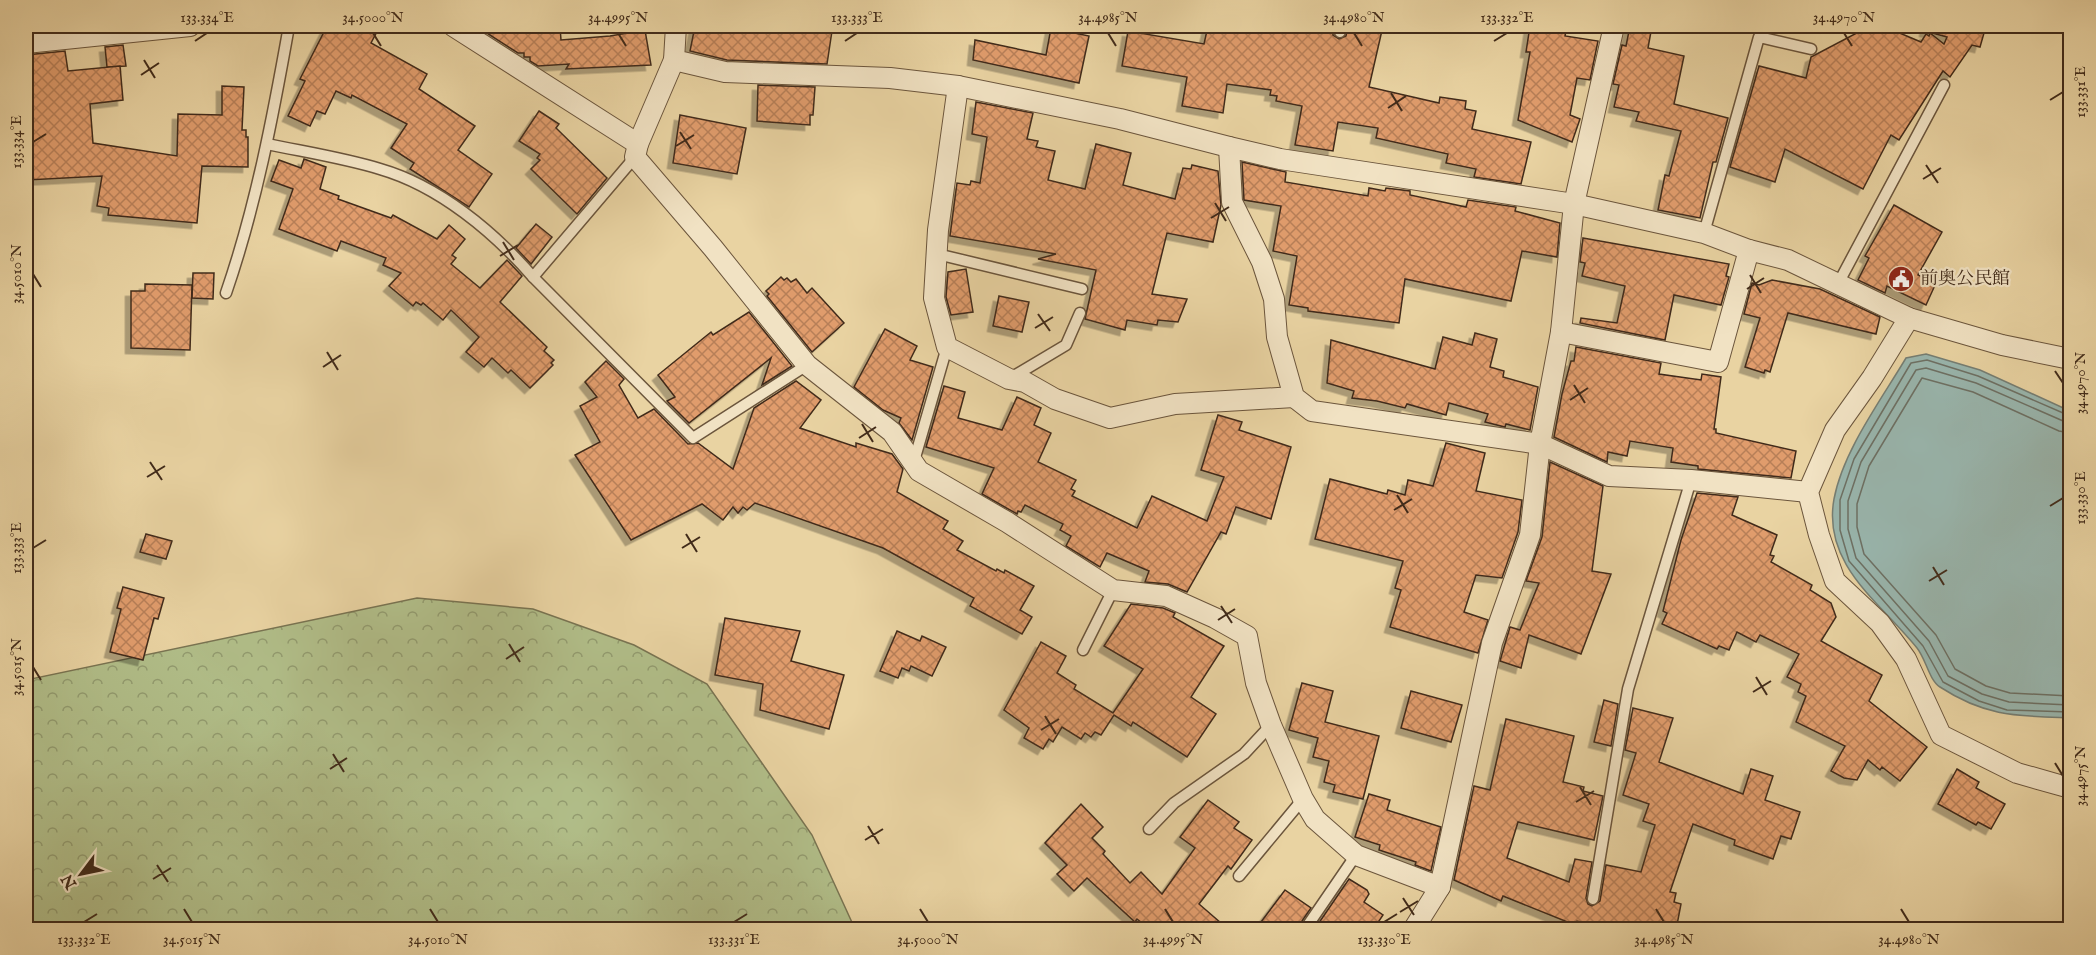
<svg xmlns="http://www.w3.org/2000/svg" width="2096" height="955" viewBox="0 0 2096 955" font-family="'IM FELL English','Noto Serif JP',serif">
	<style>
		.forest { fill: url(#forest-crowns); stroke: #797452; stroke-width: 1.5 }
		.water { fill: #99b6ae; stroke: #767e73; stroke-width: 1.5 }
		.lines { fill: none; stroke-linecap: round; stroke-linejoin: round }
		.shore { stroke: #6d7064; stroke-width: 1.5 }
		.building { fill: url(#building-cross-hatch); stroke: #412b1a; stroke-width: 1.5; filter: url(#shadow) }
		.lane-casing { stroke: #6b553c; stroke-width: 13 }
		.street-casing { stroke: #6b553c; stroke-width: 22 }
		.lane { stroke: #f1e2c3; stroke-width: 10 }
		.street { stroke: #f1e2c3; stroke-width: 20 }
		.ticks { fill: none; stroke: #412b1a; stroke-width: 2 }
		.labels { text-anchor: middle; dominant-baseline: central; stroke-width: 4.5; stroke-linejoin: round; paint-order: stroke }
		.poi-label { font-size: 18px; fill: #412b1a; stroke: #f1e2c3; text-anchor: start }
		.neatline { fill: none; stroke: #412b1a; stroke-width: 2 }
		.ticks-label { font-size: 15px; text-anchor: middle; fill: #412b1a }
	</style>
	<defs>
		<pattern id="forest-crowns" width="20" height="18" patternUnits="userSpaceOnUse" patternTransform="scale(1.5)"><rect width="20" height="18" fill="#b1be89"/><path d="M2 6a3 3 0 1 1 6 0M12 15a3 3 0 1 1 6 0" fill="none" stroke="#929b6f"/></pattern>
		<pattern id="building-cross-hatch" width="8" height="8" patternUnits="userSpaceOnUse" patternTransform="scale(1.5)"><rect width="8" height="8" fill="#e09c6c"/><path d="M0 0l8 8M0 8l8-8" fill="none" stroke="#b77f58"/></pattern>
		<filter id="shadow"><feDropShadow dx="-5.5" dy="5.5" stdDeviation="0" flood-color="#0004"/></filter>
	</defs>
	<rect width="100%" height="100%" fill="#e9d3a2"/>
	<filter id="stains"><feTurbulence type="fractalNoise" baseFrequency=".00333" numOctaves="4"/><feColorMatrix values="0 0 0 0 .2 0 0 0 0 .09 0 0 0 0 .02 0 0 0 .5 -.17"/></filter>
	<radialGradient id="worn" r=".72"><stop offset=".6" stop-color="#630" stop-opacity="0"/><stop offset="1" stop-color="#630" stop-opacity=".3"/></radialGradient>
	<polygon class="forest" points="417,598 533,609 634,645 707,684 812,835 855,929 26,929 26,680"/>
	<path class="water" d="M1926,354L1980,370L2070,411V718C2018,716 1986,717 1940,687C1929,680 1926,659 1917,648C1881,603 1822,565 1834,499C1843,451 1881,400 1906,358Z"/>
	<g class="lines">
		<g class="shore">
			<polyline points="2070,416 1978,376 1927,360 1911,363 1854,459 1840,500 1840,530 1849,561 1923,646 1943,682 1979,701 2007,710 2070,712"/>
			<polyline points="2070,424 1976,383 1926,368 1916,370 1861,462 1848,501 1848,529 1856,558 1929,641 1948,676 1982,694 2009,702 2070,705"/>
			<polyline points="2070,433 2059,431 1973,392 1922,378 1869,466 1857,504 1857,527 1864,554 1936,635 1955,669 1986,686 2010,693 2070,696"/>
		</g>
	</g>
	<g class="building">
		<polygon points="327,26 380,26 371,43 427,74 419,89 475,126 458,150 492,174 469,207 410,169 414,163 391,148 407,124 352,95 351,98 336,91 325,114 317,111 310,126 288,116 305,81 300,79"/>
		<polygon points="695,26 793,26 832,31 827,64 727,60 690,51"/>
		<polygon points="1208,26 1333,26 1333,35 1339,39 1346,36 1348,26 1383,26 1369,87 1439,103 1440,97 1466,101 1465,109 1476,111 1472,129 1531,142 1521,184 1474,177 1476,169 1446,163 1448,154 1376,138 1378,128 1338,122 1333,151 1295,145 1302,106 1276,101 1277,96 1270,95 1271,90 1227,84 1223,113 1182,106 1187,77 1122,66 1128,31 1204,44"/>
		<polygon points="1530,26 1567,26 1565,36 1598,41 1590,80 1577,78 1570,115 1580,119 1572,142 1518,120 1530,52 1526,52"/>
		<polygon points="1630,26 1652,26 1648,48 1684,56 1674,104 1728,118 1716,162 1713,162 1700,218 1658,210 1665,175 1669,176 1681,131 1636,121 1639,112 1614,107 1619,85 1613,84 1622,45 1626,46"/>
		<polygon points="1870,26 1883,26 1921,42 1926,34 1929,36 1930,33 1944,44 1947,37 1925,31 1926,26 1986,26 1980,47 1972,45 1950,77 1943,71 1899,140 1891,135 1863,189 1785,149 1775,182 1730,167 1759,66 1806,78 1811,57"/>
		<polygon points="560,27 561,40 610,36 645,30 651,65 566,69 569,64 538,66 530,61 530,57 524,57 524,53 518,53 482,30"/>
		<polygon points="1051,28 1089,36 1079,83 973,60 975,40 1046,55"/>
		<polygon points="123,45 126,66 107,67 105,47"/>
		<polygon points="65,51 68,71 120,66 123,100 90,104 93,143 177,156 178,114 222,115 222,86 244,87 242,130 246,130 246,137 248,137 248,167 202,166 197,223 108,215 109,208 97,206 102,176 27,180 26,55"/>
		<polygon points="758,85 815,87 813,115 810,115 810,125 757,121"/>
		<polygon points="976,102 1033,113 1027,139 1038,141 1036,147 1055,151 1048,180 1085,189 1096,144 1131,153 1123,185 1175,199 1183,168 1191,169 1192,165 1218,171 1221,205 1213,242 1167,233 1152,294 1187,299 1178,322 1158,320 1157,325 1127,320 1125,330 1085,319 1096,270 1038,259 1056,254 950,236 957,183 970,185 971,181 980,183 987,137 972,134"/>
		<polygon points="539,111 559,124 556,128 607,178 577,214 531,169 540,160 537,158 540,154 519,141"/>
		<polygon points="680,115 746,128 737,174 673,163"/>
		<polygon points="304,159 326,167 320,189 339,196 338,199 391,218 393,215 437,239 449,225 465,239 452,255 456,258 451,264 480,288 507,260 522,276 500,302 547,347 544,351 554,360 551,363 553,365 530,388 511,370 508,373 492,358 484,367 466,352 479,337 451,310 443,320 423,303 421,305 416,302 413,306 389,286 401,273 383,265 386,258 341,241 337,251 279,229 293,189 271,181 279,160 301,168"/>
		<polygon points="1242,162 1286,172 1285,182 1368,196 1369,188 1385,191 1386,188 1410,191 1410,195 1466,207 1468,200 1516,207 1515,211 1560,223 1557,257 1522,251 1511,301 1405,279 1399,323 1308,311 1308,308 1289,305 1297,256 1273,251 1281,206 1244,200"/>
		<polygon points="1894,205 1942,232 1918,275 1936,283 1926,305 1887,286 1885,293 1858,280 1869,258 1865,256"/>
		<polygon points="536,224 552,237 531,264 516,248"/>
		<polygon points="1583,238 1729,264 1726,276 1729,277 1721,305 1674,295 1665,340 1580,323 1581,318 1617,323 1625,286 1582,276 1585,263 1580,262"/>
		<polygon points="966,269 973,312 951,315 946,297 948,272"/>
		<polygon points="193,273 214,273 213,299 192,298"/>
		<polygon points="781,277 784,280 787,278 791,282 796,279 807,293 812,288 844,323 812,352 767,296 769,294 766,291"/>
		<polygon points="1772,280 1820,289 1880,317 1876,334 1788,313 1770,372 1765,370 1764,373 1745,367 1760,318 1744,314 1752,283 1759,285"/>
		<polygon points="145,284 192,285 190,350 131,348 131,291 145,291"/>
		<polygon points="999,296 1029,302 1022,332 993,326"/>
		<polygon points="749,312 792,366 762,385 771,358 689,423 667,401 675,397 658,375 711,332 713,335"/>
		<polygon points="885,329 917,346 910,360 933,367 912,440 899,423 901,418 883,410 854,387"/>
		<polygon points="1475,333 1497,339 1490,367 1504,371 1503,377 1538,387 1530,430 1506,424 1505,427 1485,422 1488,414 1449,403 1446,415 1407,404 1405,408 1377,401 1352,398 1354,391 1327,383 1331,340 1435,369 1443,337 1472,345"/>
		<polygon points="1576,347 1661,363 1659,374 1701,380 1702,374 1721,377 1714,429 1716,429 1716,433 1796,451 1791,478 1698,469 1698,466 1671,462 1673,448 1630,441 1627,456 1608,452 1607,462 1554,437 1562,394 1571,361 1574,361"/>
		<polygon points="606,361 624,379 619,385 638,418 654,409 688,444 698,443 733,469 754,408 796,381 821,400 800,428 856,447 856,443 892,454 903,469 897,492 948,521 943,529 963,541 957,550 996,571 997,569 1004,573 1005,570 1034,586 1020,610 1032,617 1022,634 970,606 974,598 883,548 755,503 747,510 743,507 738,513 733,507 723,520 702,504 631,540 575,455 600,442 580,406 597,397 585,382"/>
		<polygon points="944,386 965,392 958,418 1002,430 1017,397 1041,408 1034,425 1051,433 1038,462 1076,480 1071,489 1075,491 1072,496 1137,528 1152,496 1207,521 1224,477 1201,470 1218,415 1242,422 1239,430 1291,447 1271,519 1236,507 1226,534 1221,532 1187,592 1168,584 1145,582 1149,571 1107,553 1100,567 1066,546 1071,536 1060,530 1063,524 1025,505 1021,512 1018,511 1017,514 982,494 994,468 926,447"/>
		<polygon points="1446,443 1485,453 1476,491 1522,500 1518,532 1502,578 1476,575 1464,612 1488,620 1478,653 1390,627 1401,590 1395,588 1403,561 1315,539 1330,479 1387,494 1388,490 1405,495 1408,480 1433,486"/>
		<polygon points="1550,462 1603,486 1592,571 1611,574 1581,654 1529,635 1521,668 1500,661 1510,627 1520,630 1539,583 1526,581 1542,537"/>
		<polygon points="1697,493 1738,497 1732,515 1777,535 1770,555 1774,556 1771,562 1812,585 1810,590 1831,603 1836,617 1821,641 1882,675 1869,701 1927,747 1900,781 1882,767 1880,770 1868,760 1857,780 1844,778 1831,771 1845,746 1796,722 1806,696 1798,692 1801,684 1787,677 1799,654 1760,635 1756,642 1737,632 1729,650 1719,646 1717,649 1662,624 1667,613 1663,611 1681,540"/>
		<polygon points="146,534 172,541 166,559 140,552"/>
		<polygon points="123,587 164,598 158,619 154,618 143,660 110,652 121,609 117,608"/>
		<polygon points="1131,604 1163,608 1175,613 1173,617 1224,646 1191,697 1216,714 1187,757 1133,722 1131,726 1114,715 1101,735 1095,732 1091,737 1085,733 1081,739 1062,727 1053,742 1049,739 1043,749 1024,738 1029,728 1004,710 1041,642 1066,656 1057,673 1076,685 1074,689 1113,713 1143,669 1104,646"/>
		<polygon points="725,618 800,631 791,661 844,675 829,729 760,710 763,684 715,675"/>
		<polygon points="897,631 920,641 922,636 946,647 932,676 911,666 909,671 902,668 898,678 880,671"/>
		<polygon points="1302,683 1333,691 1325,722 1379,736 1363,799 1333,792 1335,785 1324,782 1329,761 1313,757 1318,738 1289,730"/>
		<polygon points="1411,691 1462,705 1451,742 1401,728"/>
		<polygon points="1604,700 1618,704 1611,746 1594,742"/>
		<polygon points="1633,708 1673,718 1659,762 1743,794 1751,769 1773,776 1765,800 1800,812 1791,839 1781,836 1773,859 1734,845 1735,840 1693,824 1670,892 1676,893 1674,902 1681,904 1676,930 1619,930 1577,921 1575,925 1503,896 1501,901 1454,880 1474,786 1490,790 1506,719 1574,736 1563,782 1584,787 1583,791 1603,796 1594,840 1518,822 1507,858 1569,882 1575,859 1592,862 1586,898 1588,904 1592,906 1600,901 1606,865 1641,872 1655,825 1643,821 1649,804 1623,795 1636,753 1625,750"/>
		<polygon points="1957,769 1979,782 1976,788 2005,804 1991,829 1978,822 1976,825 1938,804"/>
		<polygon points="1369,794 1390,800 1387,810 1441,827 1431,871 1415,865 1416,862 1379,850 1380,845 1355,837"/>
		<polygon points="1208,800 1239,822 1234,828 1252,840 1231,869 1228,866 1199,904 1229,930 1151,930 1137,919 1135,922 1087,878 1074,891 1057,874 1067,865 1045,843 1081,804 1103,827 1092,838 1105,851 1103,854 1130,883 1141,872 1162,894 1195,848 1180,837"/>
		<polygon points="1349,879 1367,890 1369,894 1364,902 1383,915 1373,930 1314,930"/>
		<polygon points="1285,890 1311,908 1302,921 1302,930 1255,930"/>
	</g>
	<g class="lines">
		<g class="lane-casing">
			<g id="lane">
				<polyline points="1340,32 1341,26"/>
				<path d="M267,144C305,152 344,158 380,169C439,186 494,232 533,277L635,157"/>
				<polyline points="1704,233 1759,37 1811,49"/>
				<polyline points="937,254 1082,289"/>
				<polyline points="533,277 693,438 807,365"/>
				<polyline points="1839,282 1944,85"/>
				<path d="M226,293C256,206 273,116 289,26"/>
				<polyline points="1009,379 1066,345 1080,313"/>
				<polyline points="914,461 947,347"/>
				<polyline points="1083,650 1113,590"/>
				<polyline points="1149,829 1174,803 1244,754 1271,725"/>
				<polyline points="1239,876 1303,799"/>
				<polyline points="1593,899 1628,689 1691,480"/>
				<polyline points="1308,925 1356,855"/>
			</g>
		</g>
		<g class="street-casing">
			<g id="street">
				<polyline points="453,26 638,144"/>
				<polyline points="676,26 674,60 725,72 890,78 958,86 1120,119 1229,147"/>
				<polyline points="26,43 190,26"/>
				<polyline points="674,60 638,144 635,157 713,248 807,365 892,432 919,471 1007,522 1113,590 1166,596 1215,618 1247,636 1256,683 1271,725 1303,799 1315,819 1356,855 1440,887"/>
				<polyline points="958,86 938,230 934,298 947,347 1009,379 1025,382 1055,399 1110,418 1175,404 1294,397"/>
				<polyline points="1909,318 1872,378 1835,430 1808,492 1819,535 1835,581 1880,623 1906,659 1941,735 2017,773 2070,788"/>
				<polyline points="1561,332 1718,362 1749,250"/>
				<polyline points="1808,492 1691,480 1609,476 1540,444 1312,411 1294,397 1277,337 1274,299 1262,262 1232,202 1229,147 1280,159 1574,204 1704,233 1749,250 1788,260 1909,318 2002,345 2070,359"/>
				<polyline points="1413,930 1440,887 1492,643 1530,535 1540,444 1561,332 1574,204 1614,26"/>
			</g>
		</g>
		<use href="#lane" class="lane"/>
		<use href="#street" class="street"/>
	</g>
	<path class="ticks" d="M373,33L381,46M618,33L626,46M1108,33L1116,46M1354,33L1362,46M1844,33L1852,46M195,41L207,33M845,41L857,33M1494,41L1507,33M144,60L155,78M141,75L159,63M1391,93L1402,111M2050,100L2063,92M1388,108L1406,96M680,132L691,149M33,142L46,134M676,146L694,135M1926,165L1938,183M1923,179L1941,168M1215,203L1226,221M1211,218L1229,207M503,242L514,260M500,256L518,245M33,274L41,287M1750,275L1761,293M1747,289L1764,278M1038,314L1050,331M1035,328L1053,317M327,352L338,370M323,367L341,355M2055,371L2063,383M1574,385L1585,403M1570,400L1588,388M862,424L873,442M859,438L876,427M150,462L162,480M147,477L165,466M1397,495L1408,513M2050,506L2063,498M1394,510L1412,499M686,534L697,552M33,548L46,540M682,548L700,537M1933,567L1944,585M1929,581L1947,570M1221,606L1232,623M1218,620L1235,609M509,644L520,662M506,659L524,647M33,667L41,680M1756,677L1767,695M1753,692L1771,681M1045,716L1056,734M1041,730L1059,719M333,754L344,772M2055,763L2063,776M330,769L347,758M1580,787L1591,805M1576,802L1594,791M868,826L879,844M865,840L883,829M157,865L168,882M153,879L171,868M1403,898L1414,915M184,909L192,922M430,909L438,922M920,909L928,922M1165,909L1173,922M1656,909L1664,922M1901,909L1909,922M1400,912L1418,901M84,922L97,914M734,922L747,914M1384,922L1397,914"/>
	<defs>
		<g id="civic-disc" transform="scale(1.35)"><circle r="9.5" fill="#8f2418" stroke="#f1e2c3"/><path d="M-.6-6.5H3V-4.5H.6V-3L4-1V1h2V6H-6V1h2V-1L-.6-3ZM-1.2 2.5V6h2.4V2.5Z" fill="#fff"/></g>
	</defs>
	<g fill-rule="evenodd">
		<use href="#civic-disc" x="1901" y="279"/>
	</g>
	<g class="labels">
		<g class="poi-label">
			<text x="1920" y="279">前奥公民館</text>
		</g>
	</g>
	<rect width="2096" height="955" fill="none" stroke="#e9d3a2" stroke-width="66"/>
	<g transform="translate(81 874) rotate(238)" stroke="#f1e2c3" stroke-width="4.5" paint-order="stroke">
	<path d="M0-4.5L10 22L0 15L-10 22Z" fill="#412b1a"/>
	<text y="-9" font-size="16" font-weight="bold" text-anchor="middle" fill="#412b1a">N</text>
	</g>
	<rect x="33" y="33" width="2030" height="889" class="neatline"/>
	<g class="ticks-label">
		<text x="207" y="22">133.334°E</text>
		<text x="373" y="22">34.5000°N</text>
		<text x="618" y="22">34.4995°N</text>
		<text x="857" y="22">133.333°E</text>
		<text x="1108" y="22">34.4985°N</text>
		<text x="1354" y="22">34.4980°N</text>
		<text x="1507" y="22">133.332°E</text>
		<text x="1844" y="22">34.4970°N</text>
		<text transform="translate(2080 92) rotate(-90)" y="5">133.331°E</text>
		<text transform="translate(16 142) rotate(-90)" y="5">133.334°E</text>
		<text transform="translate(16 274) rotate(-90)" y="5">34.5010°N</text>
		<text transform="translate(2080 383) rotate(-90)" y="5">34.4970°N</text>
		<text transform="translate(2080 498) rotate(-90)" y="5">133.330°E</text>
		<text transform="translate(16 548) rotate(-90)" y="5">133.333°E</text>
		<text transform="translate(16 667) rotate(-90)" y="5">34.5015°N</text>
		<text transform="translate(2080 776) rotate(-90)" y="5">34.4975°N</text>
		<text x="84" y="944">133.332°E</text>
		<text x="192" y="944">34.5015°N</text>
		<text x="438" y="944">34.5010°N</text>
		<text x="734" y="944">133.331°E</text>
		<text x="928" y="944">34.5000°N</text>
		<text x="1173" y="944">34.4995°N</text>
		<text x="1384" y="944">133.330°E</text>
		<text x="1664" y="944">34.4985°N</text>
		<text x="1909" y="944">34.4980°N</text>
	</g>
	<rect width="100%" height="100%" filter="url(#stains)"/>
	<rect width="100%" height="100%" fill="url(#worn)"/>
</svg>
